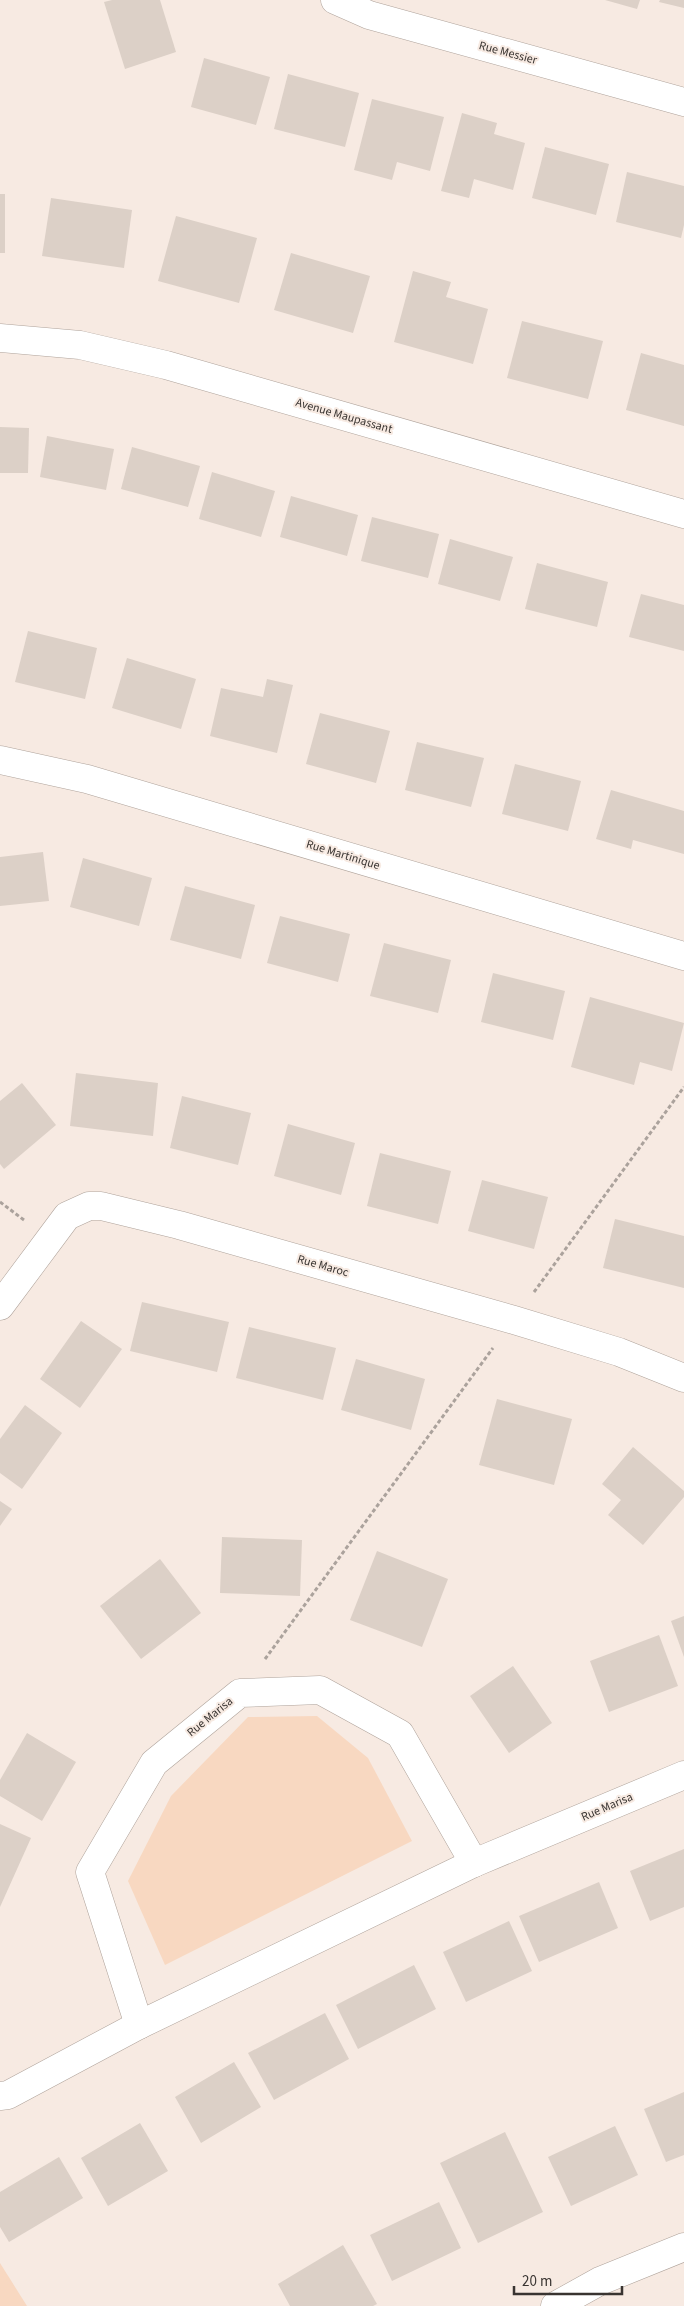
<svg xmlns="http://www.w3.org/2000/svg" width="684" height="2306" viewBox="0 0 684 2306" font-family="'Source Sans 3',sans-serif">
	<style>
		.green { fill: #f8d8c1 }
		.building { fill: #dcd0c7 }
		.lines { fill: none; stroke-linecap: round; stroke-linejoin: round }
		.minor-casing { stroke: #afa39b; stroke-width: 29 }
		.major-casing { stroke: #afa39b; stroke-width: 29 }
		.path { stroke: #aba29c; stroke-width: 3; stroke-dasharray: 4 2.5; stroke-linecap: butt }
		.minor { stroke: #fff; stroke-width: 28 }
		.major { stroke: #fff; stroke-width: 28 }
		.labels { text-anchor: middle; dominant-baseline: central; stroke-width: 4; stroke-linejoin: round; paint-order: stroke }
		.street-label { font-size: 12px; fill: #393431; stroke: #f7eae2 }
	</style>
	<rect width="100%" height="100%" fill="#f7eae2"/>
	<g class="green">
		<polygon points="317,1716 368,1758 412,1841 165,1965 128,1881 171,1796 248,1717"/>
		<polygon points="0,2263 27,2306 0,2306"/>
	</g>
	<g class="building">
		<polygon points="112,0 160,0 176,52 125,69 104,2"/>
		<polygon points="605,0 640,0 637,9"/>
		<polygon points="660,0 684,0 684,8 659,2"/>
		<polygon points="204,58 270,77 256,125 191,107"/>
		<polygon points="288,74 359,93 345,147 274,129"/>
		<polygon points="372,99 444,117 430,171 397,162 392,180 354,170"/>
		<polygon points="462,113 497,123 494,134 525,143 513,190 474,179 469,198 441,191"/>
		<polygon points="545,147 609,164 596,215 532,198"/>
		<polygon points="627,172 684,186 684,225 681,238 616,222"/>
		<rect x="0" y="194" width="5" height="59"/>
		<polygon points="51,198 132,210 124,268 42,256"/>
		<polygon points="176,216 257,238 239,303 158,281"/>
		<polygon points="291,253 370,276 353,333 274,310"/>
		<polygon points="413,271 451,282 446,297 488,309 473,364 394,342"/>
		<polygon points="522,321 603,341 588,399 507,378"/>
		<polygon points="641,353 684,365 684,426 626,410"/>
		<polygon points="0,427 29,428 28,473 0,473"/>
		<polygon points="47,436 114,449 106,490 40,477"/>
		<polygon points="132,447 200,466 188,507 121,489"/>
		<polygon points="212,472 275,491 261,537 199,519"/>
		<polygon points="291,496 358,515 347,556 280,537"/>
		<polygon points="372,517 439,534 428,578 361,561"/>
		<polygon points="450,539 513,557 500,601 438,584"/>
		<polygon points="537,563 608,582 597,627 525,609"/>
		<polygon points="641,594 684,605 684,651 629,637"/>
		<polygon points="28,631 97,648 85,699 15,682"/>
		<polygon points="127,658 196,679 181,729 112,708"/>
		<polygon points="267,679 293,685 277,753 210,736 221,688 263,697"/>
		<polygon points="320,713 390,731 376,783 306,764"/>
		<polygon points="417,742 484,758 471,807 405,790"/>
		<polygon points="515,764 581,781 568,831 502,814"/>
		<polygon points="611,790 684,811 684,854 633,840 631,849 596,839"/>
		<polygon points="43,852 49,901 0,906 0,857"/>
		<polygon points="83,858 152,878 139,926 70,907"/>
		<polygon points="185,886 255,905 241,959 170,940"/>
		<polygon points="280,916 350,934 338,982 267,963"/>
		<polygon points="384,943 451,960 438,1013 370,996"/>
		<polygon points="493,973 565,991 553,1040 481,1022"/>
		<polygon points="590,997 684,1023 672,1071 640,1062 634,1085 571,1067"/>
		<polygon points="76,1073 158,1083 153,1136 70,1126"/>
		<polygon points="22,1083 56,1125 4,1169 0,1164 0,1101"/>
		<polygon points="182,1096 251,1113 238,1165 170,1148"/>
		<polygon points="288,1124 355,1143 341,1195 274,1176"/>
		<polygon points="380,1153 451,1171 438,1224 367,1206"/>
		<polygon points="482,1180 548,1197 534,1249 468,1231"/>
		<polygon points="615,1219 684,1236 684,1288 603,1268"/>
		<polygon points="142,1302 229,1322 217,1372 130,1351"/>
		<polygon points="81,1321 122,1349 80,1408 40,1379"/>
		<polygon points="249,1327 336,1348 323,1400 236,1378"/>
		<polygon points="356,1359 425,1379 411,1430 341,1410"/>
		<polygon points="497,1399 572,1419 554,1485 479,1465"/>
		<polygon points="25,1405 62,1433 22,1489 0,1473 0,1439"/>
		<polygon points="633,1447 684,1491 684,1497 643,1545 608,1515 621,1500 602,1484"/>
		<polygon points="0,1501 12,1509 0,1526"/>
		<polygon points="222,1537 302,1540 300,1596 220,1593"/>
		<polygon points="377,1551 448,1579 422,1647 350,1620"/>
		<polygon points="160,1559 201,1613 141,1659 100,1606"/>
		<polygon points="684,1616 684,1657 671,1621"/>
		<polygon points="659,1635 678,1686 609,1712 590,1661"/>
		<polygon points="513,1666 552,1723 509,1753 470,1696"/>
		<polygon points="27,1733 76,1762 42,1821 0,1796 0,1780"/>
		<polygon points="0,1824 31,1838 0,1907"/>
		<polygon points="684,1849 684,1907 650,1921 630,1871"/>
		<polygon points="599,1882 618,1928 539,1962 519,1916"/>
		<polygon points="509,1921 532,1971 466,2002 443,1952"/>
		<polygon points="414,1965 436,2009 358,2049 336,2005"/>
		<polygon points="325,2013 349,2059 274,2100 248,2053"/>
		<polygon points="234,2062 261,2107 201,2143 175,2097"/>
		<polygon points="684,2092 684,2155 666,2162 644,2109"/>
		<polygon points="140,2123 168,2171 108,2206 81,2158"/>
		<polygon points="615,2126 638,2175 571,2206 548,2157"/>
		<polygon points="505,2132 543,2212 478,2243 440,2163"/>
		<polygon points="59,2157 83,2198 9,2242 0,2227 0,2192"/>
		<polygon points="439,2202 461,2248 392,2281 370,2235"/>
		<polygon points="343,2245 377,2304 373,2306 290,2306 278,2284"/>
	</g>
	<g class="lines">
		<g class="minor-casing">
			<g id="minor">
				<polyline points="335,0 369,15 684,102"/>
				<polyline points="0,338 80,345 166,365 684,514"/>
				<polyline points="0,760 87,779 684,956"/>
				<polyline points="0,1306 67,1216 89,1206 101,1206 179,1225 514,1320 619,1352 684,1378"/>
				<polyline points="139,2025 90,1872 154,1763 240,1693 320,1690 400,1734 474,1863"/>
				<polyline points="0,2096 8,2095 139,2025 474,1863 684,1775"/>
			</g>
		</g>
		<g class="major-casing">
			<polyline id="major" points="555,2306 600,2281 684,2247"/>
		</g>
		<g class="path">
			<polyline points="0,1202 24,1220"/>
			<polyline points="534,1292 684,1087"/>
			<polyline points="265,1659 493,1348"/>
		</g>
		<use href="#minor" class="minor"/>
		<use href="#major" class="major"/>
	</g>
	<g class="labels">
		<g class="street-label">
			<text transform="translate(508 53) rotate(15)">Rue Messier</text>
			<text transform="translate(344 416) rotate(16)">Avenue Maupassant</text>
			<text transform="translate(343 855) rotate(17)">Rue Martinique</text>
			<text transform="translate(323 1266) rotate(16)">Rue Maroc</text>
			<text transform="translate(210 1717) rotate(-39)">Rue Marisa</text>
			<text transform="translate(607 1807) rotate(-23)">Rue Marisa</text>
		</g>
	</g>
	<path d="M514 2286v8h108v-8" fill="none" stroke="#393431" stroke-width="2.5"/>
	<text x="522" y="2286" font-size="15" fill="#393431" stroke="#f7eae2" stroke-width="4" paint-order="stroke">20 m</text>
</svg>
